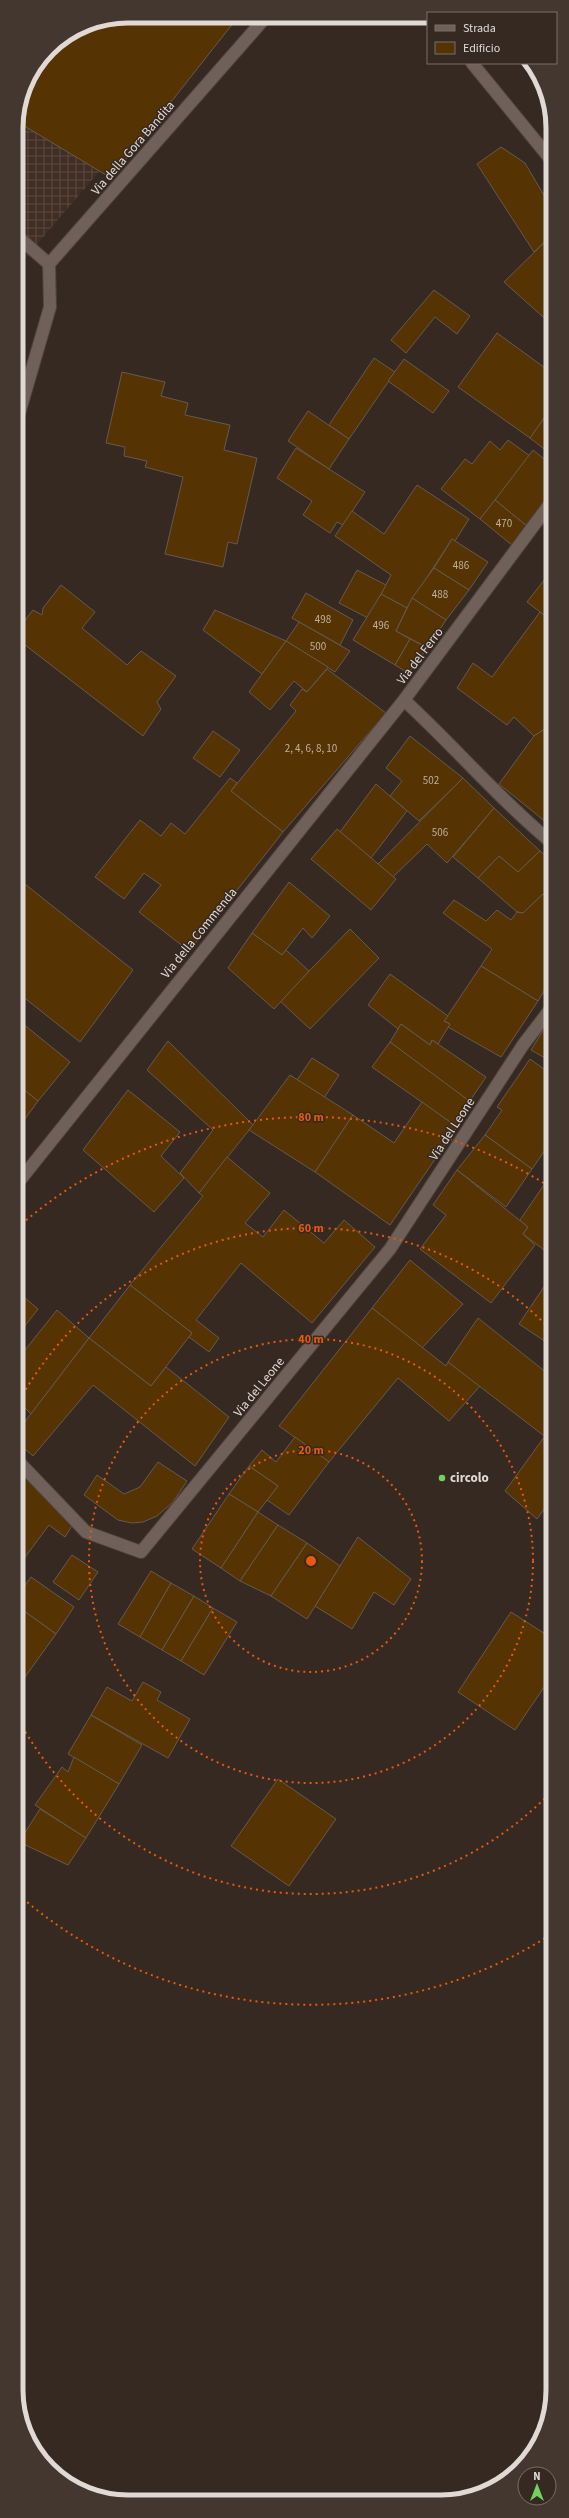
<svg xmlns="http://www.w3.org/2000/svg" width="569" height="2518" viewBox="0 0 569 2518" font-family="'Source Sans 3',sans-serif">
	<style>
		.industrial { fill: url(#industrial-grid) }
		.building { fill: #563302; stroke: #655a4f }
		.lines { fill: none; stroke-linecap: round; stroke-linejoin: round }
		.minor-casing { stroke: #4f453f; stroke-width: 14 }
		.minor { stroke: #6f6059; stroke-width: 12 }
		.ring { fill: none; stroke: #e8590c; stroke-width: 2; stroke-dasharray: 2 4 }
		.poi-dot { fill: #71d35e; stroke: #352922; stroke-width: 1.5 }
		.labels { text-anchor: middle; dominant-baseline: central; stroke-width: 3; stroke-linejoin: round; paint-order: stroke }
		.number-label { font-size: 11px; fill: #beb0a0 }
		.street-label { font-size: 13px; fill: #e1d9d4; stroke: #352922 }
		.poi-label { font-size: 13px; font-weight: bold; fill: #e1d9d4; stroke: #352922; text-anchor: start }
		.rim { fill: none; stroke: #e1d9d4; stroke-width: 5 }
		.centre { fill: #e8590c; stroke: #352922; stroke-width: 2 }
		.ring-label { font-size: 12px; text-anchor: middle; font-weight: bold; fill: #e8590c; stroke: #352922; stroke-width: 3; stroke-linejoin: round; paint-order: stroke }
	</style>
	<defs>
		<pattern id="industrial-grid" width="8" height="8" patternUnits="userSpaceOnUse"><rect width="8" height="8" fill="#402d23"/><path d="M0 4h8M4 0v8" fill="none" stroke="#5b4b42"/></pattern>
	</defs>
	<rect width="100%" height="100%" fill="#352922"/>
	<polygon class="industrial" points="128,16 231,17 16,269 16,121 25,85 49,49 85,24"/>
	<g class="building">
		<polygon points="128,16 238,17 111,178 16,121 25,85 49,49 85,24"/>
		<polygon points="501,147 525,163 552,209 552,235 534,252 477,164"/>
		<polygon points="552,235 552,325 504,282"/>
		<polygon points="434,290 470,316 457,334 435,317 406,353 391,340"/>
		<polygon points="497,333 552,373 552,407 530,438 458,387"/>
		<polygon points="374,358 395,372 349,439 329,425"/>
		<polygon points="404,359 449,391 433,413 388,381"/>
		<polygon points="122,372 165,382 161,396 188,403 185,415 230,425 224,450 257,458 237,544 228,542 223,567 165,554 183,477 145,467 147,461 124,456 125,447 106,443"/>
		<polygon points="552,407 552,455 530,438"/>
		<polygon points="308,411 349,439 329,469 288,441"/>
		<polygon points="508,440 530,456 480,519 441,489 465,459 472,464 490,441 500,450"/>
		<polygon points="296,448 365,492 343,525 337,522 330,533 303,515 312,501 277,478"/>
		<polygon points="533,450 552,465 552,494 528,527 495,500"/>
		<polygon points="417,485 469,519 455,541 452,539 407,608 381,594 391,575 335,536 352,511 384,534"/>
		<polygon points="495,500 528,527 513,546 480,519"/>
		<polygon points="452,539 488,562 469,590 434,568"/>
		<polygon points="434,568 469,590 446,620 412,598"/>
		<polygon points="357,570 386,585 368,618 339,603"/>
		<polygon points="552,570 552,621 527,602"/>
		<polygon points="61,585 95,612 82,628 127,665 141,651 176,676 157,702 161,709 143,736 16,638 16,632 33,610 42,615 43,608"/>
		<polygon points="306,593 353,620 340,645 292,618"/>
		<polygon points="381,594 407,608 396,631 410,639 395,665 353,640"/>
		<polygon points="412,598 446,620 428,648 396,631"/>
		<polygon points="215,610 286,641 262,674 203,630"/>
		<polygon points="540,612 552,621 552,722 548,727 534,736 514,717 507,725 457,688 473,663 492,677"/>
		<polygon points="299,622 350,651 335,672 286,641"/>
		<polygon points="410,639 428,648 408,673 395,665"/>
		<polygon points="286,641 328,667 307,692 294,681 270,710 249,692"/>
		<polygon points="327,669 386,713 283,832 231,791 296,711 290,705 302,689 307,692"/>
		<polygon points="548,727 552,730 552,827 499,784 534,736"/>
		<polygon points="213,731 240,750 220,777 193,758"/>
		<polygon points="410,736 463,778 419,821 390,796 402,781 386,768"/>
		<polygon points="230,778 237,783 231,791 283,832 189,951 139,912 161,885 144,873 124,899 95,877 140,820 161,836 171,823 185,834"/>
		<polygon points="463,778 494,808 447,863 427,844 393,877 378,864"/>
		<polygon points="376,784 407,811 371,858 340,832"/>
		<polygon points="494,808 540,851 518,872 499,856 478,878 453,857"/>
		<polygon points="337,829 396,879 371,910 311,859"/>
		<polygon points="540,851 552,861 552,902 543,894 523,913 517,912 478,878 499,856 518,872"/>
		<polygon points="16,877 133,970 80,1042 17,992"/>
		<polygon points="289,882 330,916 312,938 303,928 282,955 252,933"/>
		<polygon points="543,894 552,902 552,929 549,932 552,934 552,978 538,1001 481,966 492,949 443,913 454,900 486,921 497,910 511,920 517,912 523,913"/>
		<polygon points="350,929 379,958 310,1029 280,1001"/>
		<polygon points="252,933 282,955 286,950 309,971 274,1009 228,968"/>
		<polygon points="481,966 538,1001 501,1057 448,1027 450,1024 444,1021"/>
		<polygon points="390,974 448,1016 444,1021 450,1024 438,1044 432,1040 430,1045 401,1024 398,1029 368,1005"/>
		<polygon points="552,1016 552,1062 531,1050"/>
		<polygon points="17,1019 70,1062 38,1101 17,1084"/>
		<polygon points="401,1024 430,1045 432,1040 486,1077 469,1102 390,1042"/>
		<polygon points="168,1041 253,1125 199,1193 180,1173 213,1130 147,1070"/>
		<polygon points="390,1042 472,1103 457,1127 372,1067"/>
		<polygon points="312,1058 339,1075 324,1098 297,1080"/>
		<polygon points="530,1059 552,1075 552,1140 532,1169 485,1135 502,1110 497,1107"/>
		<polygon points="290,1075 353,1115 315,1172 249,1130"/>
		<polygon points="17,1084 38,1101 17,1130"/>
		<polygon points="128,1090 180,1132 161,1156 184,1178 154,1212 83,1150"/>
		<polygon points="422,1102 457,1127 390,1225 315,1172 353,1115 394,1143"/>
		<polygon points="485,1135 532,1169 506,1207 457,1170"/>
		<polygon points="227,1157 270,1193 245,1223 263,1237 284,1210 324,1243 344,1220 375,1247 312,1323 241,1263 196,1320 219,1338 209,1352 189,1337 192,1333 130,1285 203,1196 199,1193"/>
		<polygon points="457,1170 528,1227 523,1234 535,1245 491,1303 420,1249 446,1215 433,1205"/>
		<polygon points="552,1173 552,1256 523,1234 528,1227 520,1220"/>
		<polygon points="410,1260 463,1304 422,1348 372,1308"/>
		<polygon points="552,1275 552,1346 519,1324"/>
		<polygon points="130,1285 192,1333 151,1386 89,1338"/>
		<polygon points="17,1291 38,1309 17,1336"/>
		<polygon points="372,1308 446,1366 448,1362 480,1386 449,1421 398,1378 329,1462 279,1426"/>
		<polygon points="57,1310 89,1338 31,1414 17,1400 17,1360"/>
		<polygon points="478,1318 552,1377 552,1442 448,1362"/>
		<polygon points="89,1338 151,1386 166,1367 229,1417 195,1466 93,1385 33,1456 17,1442 17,1432"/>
		<polygon points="545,1436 552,1442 552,1498 537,1519 505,1491"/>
		<polygon points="295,1437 329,1462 289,1515 267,1500 278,1486 249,1466 262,1450 276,1462"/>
		<polygon points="158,1462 187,1481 173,1502 157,1516 143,1522 132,1523 118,1520 84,1495 97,1475 124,1494 140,1487"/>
		<polygon points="249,1466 278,1486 258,1512 229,1494"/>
		<polygon points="17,1469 73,1524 65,1537 49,1525 17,1568"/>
		<polygon points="229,1494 258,1512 221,1568 192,1549"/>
		<polygon points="258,1512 278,1525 240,1581 221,1568"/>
		<polygon points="278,1525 307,1543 271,1596 240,1581"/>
		<polygon points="358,1537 411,1579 394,1605 374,1592 352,1629 315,1606"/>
		<polygon points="307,1543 340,1566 307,1619 271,1596"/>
		<polygon points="72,1555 98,1572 79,1600 53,1582"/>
		<polygon points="151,1571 171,1583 140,1637 118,1624"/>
		<polygon points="31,1577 74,1607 56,1634 17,1606 17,1596"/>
		<polygon points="171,1583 194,1596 162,1650 140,1637"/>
		<polygon points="194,1596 213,1608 181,1661 162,1650"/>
		<polygon points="17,1606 56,1634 17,1688"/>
		<polygon points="213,1608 237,1622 204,1675 181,1661"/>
		<polygon points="511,1612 553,1639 553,1674 515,1730 458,1692"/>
		<polygon points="143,1682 161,1692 157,1700 190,1719 168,1758 91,1715 107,1687 132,1701"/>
		<polygon points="91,1715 142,1745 119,1784 68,1754"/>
		<polygon points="74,1757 119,1784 86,1838 35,1805 62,1767 68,1772"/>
		<polygon points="278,1779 336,1819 289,1886 231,1846"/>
		<polygon points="40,1809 86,1838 68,1865 19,1842"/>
	</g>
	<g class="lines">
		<g class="minor-casing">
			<g id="minor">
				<polyline points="472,63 552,161"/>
				<polyline points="16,235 49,264"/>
				<polyline points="49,264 266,17"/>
				<polyline points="16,424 50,307 49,264"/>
				<path d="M404,700C455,747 499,799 552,843"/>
				<polyline points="17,1184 404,700 552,501"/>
				<polyline points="17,1460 86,1532 141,1552 390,1249 523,1045 552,1007"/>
			</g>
		</g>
		<use href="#minor" class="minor"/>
	</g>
	<g class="ring">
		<circle cx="311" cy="1561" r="111"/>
		<circle cx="311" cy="1561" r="222"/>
		<path d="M553 1790A333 333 0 0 1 17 1717M17 1405A333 333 0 0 1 551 1330"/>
		<path d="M550 1935A444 444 0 0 1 20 1896M17 1228A444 444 0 0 1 550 1187"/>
	</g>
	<circle class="poi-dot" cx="442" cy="1478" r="4"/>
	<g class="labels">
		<g class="number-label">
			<text x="504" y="523">470</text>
			<text x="461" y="565">486</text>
			<text x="440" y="594">488</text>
			<text x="323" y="619">498</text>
			<text x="381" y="625">496</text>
			<text x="318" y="646">500</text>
			<text x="311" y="748">2, 4, 6, 8, 10</text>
			<text x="431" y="780">502</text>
			<text x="440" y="832">506</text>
		</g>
		<g class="street-label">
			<text transform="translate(133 148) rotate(-49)">Via della Gora Bandita</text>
			<text transform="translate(420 656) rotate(-53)">Via del Ferro</text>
			<text transform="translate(199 933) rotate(-51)">Via della Commenda</text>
			<text transform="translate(452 1129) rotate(-57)">Via del Leone</text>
			<text transform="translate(259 1387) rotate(-51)">Via del Leone</text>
		</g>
		<g class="poi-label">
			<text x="450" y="1478">circolo</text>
		</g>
	</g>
	<path d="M0 0H569V2518H0ZM128 23H441A105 105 0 0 1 546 128V2390A105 105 0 0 1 441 2495H128A105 105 0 0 1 23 2390V128A105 105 0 0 1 128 23Z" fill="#433730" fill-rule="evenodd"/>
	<path class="rim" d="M128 23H441A105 105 0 0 1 546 128V2390A105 105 0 0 1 441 2495H128A105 105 0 0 1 23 2390V128A105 105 0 0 1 128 23Z"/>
	<circle cx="311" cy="1561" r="6" class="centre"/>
	<g class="ring-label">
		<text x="311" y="1121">80 m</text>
		<text x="311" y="1232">60 m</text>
		<text x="311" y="1343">40 m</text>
		<text x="311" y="1454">20 m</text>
	</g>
	<rect x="427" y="12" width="130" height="52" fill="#352922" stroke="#7a6f69"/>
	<rect x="435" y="25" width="20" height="6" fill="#6f6059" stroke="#7a6f69"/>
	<text x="463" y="32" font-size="12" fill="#e1d9d4">Strada</text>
	<rect x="435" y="42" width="20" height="12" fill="#563302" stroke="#7a6f69"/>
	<text x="463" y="52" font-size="12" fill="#e1d9d4">Edificio</text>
	<g transform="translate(537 2486)"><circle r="19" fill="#352922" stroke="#7a6f69"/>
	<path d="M0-3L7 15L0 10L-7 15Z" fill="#71d35e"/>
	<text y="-6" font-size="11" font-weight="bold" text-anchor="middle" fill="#e1d9d4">N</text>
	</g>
</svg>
